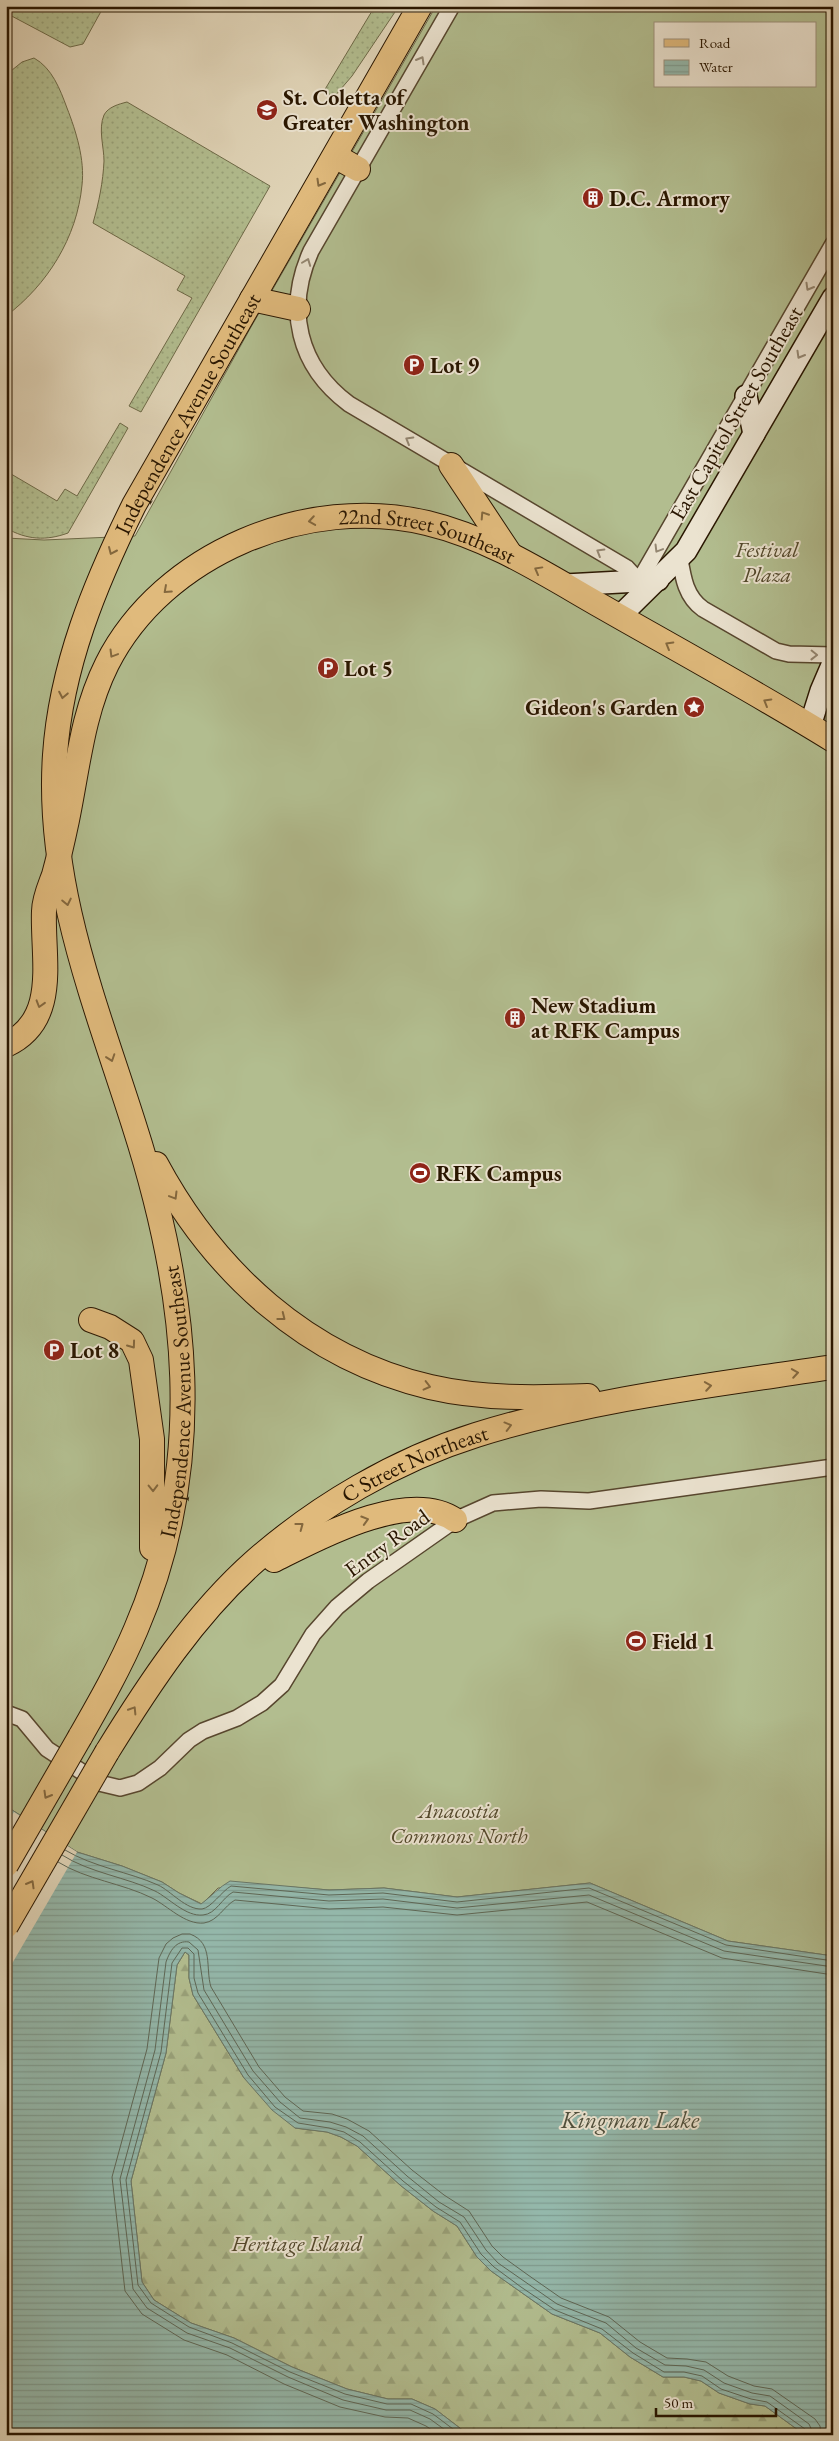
<svg xmlns="http://www.w3.org/2000/svg" width="839" height="2441" viewBox="0 0 839 2441" font-family="'EB Garamond',serif">
	<style>
		.grass { fill: url(#grass-dots); stroke: #6e6a48 }
		.forest { fill: url(#forest-firs); stroke: #6e6a48 }
		.garden { fill: #b2bd8f; stroke: #6e6a48; fill-rule: evenodd }
		.water { fill: url(#water-rules); stroke: #697767 }
		.pier { fill: #e0d4b7 }
		.lines { fill: none; stroke-linecap: round; stroke-linejoin: round }
		.shore { stroke: #5e6756; stroke-width: 1 }
		.street-casing { stroke: #57462e; stroke-width: 18 }
		.secondary-casing { stroke: #291600; stroke-width: 24 }
		.primary-casing { stroke: #291600; stroke-width: 26 }
		.street { stroke: #ebe3d0; stroke-width: 15 }
		.secondary { stroke: #ebe3d0; stroke-width: 21 }
		.primary { stroke: #e0ba7c; stroke-width: 24 }
		.primary-bridge-casing { stroke: #291600; stroke-width: 26; stroke-linecap: butt }
		.primary-bridge { stroke: #e0ba7c; stroke-width: 24 }
		.oneway { stroke: #948772 }
		.oneway2 { stroke: #84683e }
		.labels { text-anchor: middle; dominant-baseline: central; stroke-width: 4; stroke-linejoin: round; paint-order: stroke }
		.poi-label { font-size: 22px; font-weight: bold; fill: #291600; stroke: #ebe3d0; text-anchor: start }
		.street-label { font-size: 22px; fill: #291600; stroke: #ebe3d0 }
		.park-label { font-size: 22px; font-style: italic; fill: #52482b; stroke: #ebe3d0 }
		.water-label { font-size: 24px; font-style: italic; fill: #4e4f3c; stroke: #ebe3d0 }
	</style>
	<defs>
		<pattern id="grass-dots" width="8" height="8" patternUnits="userSpaceOnUse" patternTransform="scale(1.25)"><rect width="8" height="8" fill="#b2bd8f"/><path d="M2 2h.1M6 6h.1" fill="none" stroke="#99a27a" stroke-width="1.8" stroke-linecap="round"/></pattern>
		<pattern id="forest-firs" width="22" height="20" patternUnits="userSpaceOnUse" patternTransform="scale(1.25)"><rect width="22" height="20" fill="#b2bd8f"/><path d="M5 1l3.5 6h-7zM16 11l3.5 6h-7z" fill="#99a27a"/></pattern>
		<pattern id="water-rules" width="6" height="5" patternUnits="userSpaceOnUse" patternTransform="scale(1.25)"><rect width="6" height="5" fill="#94b8ab"/><path d="M0 2.5h6" fill="none" stroke="#809d91"/></pattern>
	</defs>
	<rect width="100%" height="100%" fill="#e0d4b7"/>
	<filter id="stains"><feTurbulence type="fractalNoise" baseFrequency=".004" numOctaves="4"/><feColorMatrix values="0 0 0 0 .2 0 0 0 0 .09 0 0 0 0 .02 0 0 0 .5 -.17"/></filter>
	<radialGradient id="worn" r=".72"><stop offset=".6" stop-color="#630" stop-opacity="0"/><stop offset="1" stop-color="#630" stop-opacity=".3"/></radialGradient>
	<g class="grass">
		<polygon points="6,6 104,6 83,44 70,47 6,13"/>
		<polygon points="375,6 399,6 352,76 334,97 324,91"/>
		<path d="M34,58C52,68 60,89 67,108C76,131 85,160 82,185C77,238 47,285 6,316V75L22,62Z"/>
		<path d="M127,102L270,186L141,412L129,406L192,298L177,290L185,276L93,223C99,202 103,182 104,161C104,147 98,129 104,115C108,107 119,104 127,102Z"/>
		<path d="M120,423L128,428L68,533C46,541 27,540 6,528V471L57,501L65,489L77,496Z"/>
	</g>
	<polygon class="forest" points="185,1952 189,1955 189,1978 193,1995 244,2078 295,2128 327,2132 341,2137 357,2146 400,2185 433,2211 457,2226 477,2257 491,2271 552,2314 600,2333 630,2357 663,2377 684,2377 701,2381 719,2393 750,2404 765,2406 805,2435 469,2435 435,2409 412,2399 388,2399 347,2389 292,2367 234,2338 191,2323 154,2300 142,2282 131,2181 166,2053 177,1965"/>
	<path class="garden" d="M436,6H833V1956L728,1941L590,1883L457,1897L384,1888L329,1890L292,1887L218,1888L202,1904L179,1893L162,1882L122,1866L77,1852L6,1806V538L44,540L135,536L251,327ZM655,24H815V86H655Z"/>
	<path class="water" d="M6,1806L77,1852L122,1866L162,1882L179,1893L201,1904C212,1896 219,1887 230,1881L329,1890L384,1888L457,1897L590,1883L728,1941L833,1956V2435H805L765,2406L750,2404L719,2393L701,2381L684,2377H663L630,2357L600,2333L552,2314L491,2271L477,2257L457,2226L433,2211L400,2185L357,2146L341,2137L327,2132L295,2128L272,2110L244,2078L193,1995L189,1978V1955L185,1952L177,1965L166,2053L131,2181L142,2282L154,2300L191,2323L234,2338L292,2367L347,2389L388,2399H412L435,2409L469,2435H6Z"/>
	<polygon class="pier" points="14,1812 77,1852 6,1974 6,1825"/>
	<g class="lines">
		<g class="shore">
			<path d="M65,1850C93,1867 129,1872 158,1885C171,1891 186,1910 202,1909C211,1908 222,1891 231,1886L329,1895L383,1893L457,1902L589,1888L726,1945L833,1961"/>
			<path d="M62,1855C90,1873 126,1877 155,1891C169,1898 186,1917 203,1915C216,1914 222,1898 233,1892L329,1901L383,1899L457,1908L589,1895L724,1951L833,1967"/>
			<path d="M58,1862C87,1880 122,1883 152,1898C168,1906 185,1925 204,1923C218,1921 224,1906 235,1900L329,1909L383,1907L457,1915L587,1902L722,1958L833,1975"/>
			<path d="M439,2435L426,2426L408,2418L385,2417L340,2407L284,2384L227,2355L184,2340L142,2314L125,2291L112,2177L147,2049L159,1958L166,1944L173,1938L182,1934H190C214,1943 205,1968 211,1987L259,2067L285,2097L303,2111L332,2114L347,2119L369,2131L412,2170L444,2195L469,2211L492,2246L503,2257L528,2275L561,2298L609,2317L640,2342L667,2358L687,2359L706,2362L728,2376L754,2386L772,2389L815,2419L820,2426L821,2435"/>
			<path d="M452,2435L430,2419L410,2410H386L343,2400L288,2377L230,2348L187,2333L147,2308L133,2289L120,2179L155,2050L166,1962C170,1951 176,1940 189,1942L198,1950L204,1990L253,2071L280,2102L300,2118L330,2122L346,2127L363,2136L407,2176L439,2202L464,2217L486,2250L498,2263L557,2304L606,2323L636,2348L665,2365L686,2366L704,2370L724,2383L752,2393L770,2396L809,2424L814,2435"/>
			<polyline points="461,2435 433,2414 411,2404 387,2404 345,2394 290,2372 232,2343 189,2327 151,2303 138,2285 126,2180 161,2052 172,1963 182,1948 188,1948 194,1954 194,1978 198,1993 248,2075 275,2107 298,2123 329,2128 344,2132 360,2142 403,2181 436,2207 460,2222 481,2254 494,2267 521,2287 555,2310 602,2329 633,2353 664,2372 684,2372 702,2376 721,2389 751,2399 767,2402 805,2429 807,2435"/>
		</g>
		<g class="street-casing">
			<g id="street">
				<path d="M452,6L311,251C285,309 298,366 349,404L627,568L639,581L833,244"/>
				<path d="M680,559C683,578 686,597 703,609L776,651L789,654L833,655"/>
				<polyline points="6,1713 22,1719 47,1749 99,1783 120,1788 138,1783 160,1768 189,1740 203,1731 237,1718 262,1703 282,1685 313,1634 337,1607 368,1581 455,1520 493,1503 541,1499 589,1501 833,1467"/>
			</g>
		</g>
		<g class="secondary-casing">
			<g id="secondary">
				<polyline points="746,396 754,434"/>
				<polyline points="565,585 658,580"/>
				<polyline points="620,616 686,551 833,298"/>
				<polyline points="810,726 821,691 833,663"/>
			</g>
		</g>
		<g class="primary-casing">
			<g id="primary">
				<polyline points="335,156 358,169"/>
				<polyline points="252,299 298,309"/>
				<polyline points="451,465 510,554"/>
				<path id="s1" d="M6,1045C60,1020 42,958 44,911C44,899 50,886 54,875C59,857 63,839 67,820C78,767 82,714 107,664C163,553 308,494 427,523C490,538 545,574 601,606C678,650 757,693 833,740"/>
				<path d="M156,1164C214,1272 307,1358 430,1387C482,1399 535,1398 588,1396"/>
				<polyline points="91,1320 110,1327 132,1341 141,1360 152,1439 152,1548"/>
				<path d="M274,1560C318,1538 408,1488 455,1520"/>
				<path id="s2" d="M80,1737C100,1702 120,1667 136,1629C208,1462 188,1293 134,1125C96,1005 46,884 55,755C61,666 95,584 134,505L420,6"/>
				<path id="s3" d="M107,1752C149,1684 195,1614 255,1561C318,1506 396,1460 476,1435C591,1399 713,1385 833,1367"/>
			</g>
		</g>
		<use href="#street" class="street"/>
		<use href="#secondary" class="secondary"/>
		<use href="#primary" class="primary"/>
		<g class="primary-bridge-casing">
			<g id="primary-bridge">
				<polyline points="6,1865 80,1737"/>
				<polyline points="6,1926 107,1752"/>
			</g>
		</g>
		<use href="#primary-bridge" class="primary-bridge"/>
	</g>
	<defs><path id="oneway-chevron" d="M-2-3.5L2.5 0L-2 3.5" fill="none" stroke-width="1.6" stroke-linecap="round" stroke-linejoin="round" transform="scale(1.25)"/></defs>
	<g class="oneway">
		<use href="#oneway-chevron" transform="translate(421 60) rotate(-60)"/>
		<use href="#oneway-chevron" transform="translate(307 262) rotate(-69)"/>
		<use href="#oneway-chevron" transform="translate(809 287) rotate(120)"/>
		<use href="#oneway-chevron" transform="translate(800 355) rotate(120)"/>
		<use href="#oneway-chevron" transform="translate(409 440) rotate(-150)"/>
		<use href="#oneway-chevron" transform="translate(658 549) rotate(121)"/>
		<use href="#oneway-chevron" transform="translate(600 552) rotate(-149)"/>
		<use href="#oneway-chevron" transform="translate(814 655) rotate(1)"/>
	</g>
	<g class="oneway2">
		<use href="#oneway-chevron" transform="translate(320 183) rotate(120)"/>
		<use href="#oneway-chevron" transform="translate(484 515) rotate(-123)"/>
		<use href="#oneway-chevron" transform="translate(312 521) rotate(171)"/>
		<use href="#oneway-chevron" transform="translate(112 551) rotate(114)"/>
		<use href="#oneway-chevron" transform="translate(538 570) rotate(-151)"/>
		<use href="#oneway-chevron" transform="translate(167 590) rotate(138)"/>
		<use href="#oneway-chevron" transform="translate(669 645) rotate(-150)"/>
		<use href="#oneway-chevron" transform="translate(113 654) rotate(121)"/>
		<use href="#oneway-chevron" transform="translate(63 695) rotate(101)"/>
		<use href="#oneway-chevron" transform="translate(767 702) rotate(-150)"/>
		<use href="#oneway-chevron" transform="translate(67 902) rotate(78)"/>
		<use href="#oneway-chevron" transform="translate(40 1004) rotate(107)"/>
		<use href="#oneway-chevron" transform="translate(111 1058) rotate(71)"/>
		<use href="#oneway-chevron" transform="translate(174 1196) rotate(59)"/>
		<use href="#oneway-chevron" transform="translate(282 1317) rotate(38)"/>
		<use href="#oneway-chevron" transform="translate(132 1345) rotate(54)"/>
		<use href="#oneway-chevron" transform="translate(795 1373) rotate(-9)"/>
		<use href="#oneway-chevron" transform="translate(427 1386) rotate(14)"/>
		<use href="#oneway-chevron" transform="translate(708 1386) rotate(-9)"/>
		<use href="#oneway-chevron" transform="translate(508 1426) rotate(-15)"/>
		<use href="#oneway-chevron" transform="translate(153 1488) rotate(89)"/>
		<use href="#oneway-chevron" transform="translate(365 1520) rotate(-17)"/>
		<use href="#oneway-chevron" transform="translate(300 1526) rotate(-37)"/>
		<use href="#oneway-chevron" transform="translate(133 1710) rotate(-58)"/>
		<use href="#oneway-chevron" transform="translate(47 1795) rotate(120)"/>
		<use href="#oneway-chevron" transform="translate(31 1884) rotate(-60)"/>
	</g>
	<defs>
		<g id="school-disc" transform="scale(1.125)"><circle r="9.5" fill="#8f2418" stroke="#ebe3d0"/><path d="M0-5L7-2L0 1L-7-2ZM-4 1L0 2.5L4 1V4Q0 6-4 4Z" fill="#fff"/></g>
		<g id="building-disc" transform="scale(1.125)"><circle r="9.5" fill="#8f2418" stroke="#ebe3d0"/><path d="M-4-6H4V6H1V3H-1V6H-4ZM-2.5-4.3h1.7v1.8h-1.7ZM.8-4.3h1.7v1.8H.8ZM-2.5-1h1.7V.8h-1.7ZM.8-1h1.7V.8H.8Z" fill="#fff"/></g>
		<g id="parking-disc" transform="scale(1.125)"><circle r="9.5" fill="#8f2418" stroke="#ebe3d0"/><path d="M-3.5-5.5H1a3.5 3.5 0 0 1 0 7H-1V5.5H-3.5ZM-1-3.4V-.6H.8a1.4 1.4 0 0 0 0-2.8Z" fill="#fff"/></g>
		<g id="sight-disc" transform="scale(1.125)"><circle r="9.5" fill="#8f2418" stroke="#ebe3d0"/><path d="M0-6L1.8-2.2L6-1.7L2.9 1.2L3.7 5.4L0 3.3L-3.7 5.4L-2.9 1.2L-6-1.7L-1.8-2.2Z" fill="#fff"/></g>
		<g id="stadium-disc" transform="scale(1.125)"><circle r="9.5" fill="#8f2418" stroke="#ebe3d0"/><path d="M0-5a6.5 5 0 1 0 0 10a6.5 5 0 1 0 0-10ZM-3.5-1.8h7v3.6h-7Z" fill="#fff"/></g>
	</defs>
	<g fill-rule="evenodd">
		<use href="#school-disc" x="267" y="110"/>
		<use href="#building-disc" x="593" y="198"/>
		<use href="#parking-disc" x="414" y="365"/>
		<use href="#parking-disc" x="328" y="668"/>
		<use href="#sight-disc" x="694" y="707"/>
		<use href="#building-disc" x="515" y="1018"/>
		<use href="#stadium-disc" x="420" y="1173"/>
		<use href="#parking-disc" x="54" y="1350"/>
		<use href="#stadium-disc" x="636" y="1641"/>
	</g>
	<g class="labels">
		<g class="poi-label">
			<text x="283" y="97">St. Coletta of<tspan x="283" dy="25">Greater Washington</tspan></text>
			<text x="609" y="198">D.C. Armory</text>
			<text x="430" y="365">Lot 9</text>
			<text x="344" y="668">Lot 5</text>
			<text x="678" y="707" text-anchor="end">Gideon's Garden</text>
			<text x="531" y="1005">New Stadium<tspan x="531" dy="25">at RFK Campus</tspan></text>
			<text x="436" y="1173">RFK Campus</text>
			<text x="70" y="1350">Lot 8</text>
			<text x="652" y="1641">Field 1</text>
		</g>
		<g class="street-label">
			<text transform="translate(736 413) rotate(-60)">East Capitol Street Southeast</text>
			<text stroke="none"><textPath href="#s2" startOffset="1388">Independence Avenue Southeast</textPath></text>
			<text stroke="none"><textPath href="#s1" startOffset="782">22nd Street Southeast</textPath></text>
			<text stroke="none"><textPath href="#s2" startOffset="355">Independence Avenue Southeast</textPath></text>
			<text stroke="none"><textPath href="#s3" startOffset="431">C Street Northeast</textPath></text>
			<text transform="translate(387 1543) rotate(-36)">Entry Road</text>
		</g>
		<g class="park-label">
			<text x="767" y="549">Festival<tspan x="767" dy="25">Plaza</tspan></text>
			<text x="459" y="1810">Anacostia<tspan x="459" dy="25">Commons North</tspan></text>
			<text x="297" y="2243">Heritage Island</text>
		</g>
		<g class="water-label">
			<text x="630" y="2119">Kingman Lake</text>
		</g>
	</g>
	<rect width="839" height="2441" fill="none" stroke="#e0d4b7" stroke-width="25"/>
	<rect x="8" y="8" width="824" height="2426" fill="none" stroke="#291600" stroke-width="2.5"/>
	<rect x="12" y="12" width="814" height="2416" fill="none" stroke="#291600"/>
	<rect x="654" y="22" width="162" height="65" fill="#ebe3d0" stroke="#9d917d"/>
	<rect x="664" y="39" width="25" height="8" fill="#e0ba7c" stroke="#9d917d"/>
	<text x="699" y="48" font-size="15" fill="#291600">Road</text>
	<rect x="664" y="60" width="25" height="15" fill="url(#water-rules)" stroke="#9d917d"/>
	<text x="699" y="72" font-size="15" fill="#291600">Water</text>
	<path d="M656 2408v8h120v-8" fill="none" stroke="#291600" stroke-width="2.5"/>
	<text x="664" y="2408" font-size="15" fill="#291600" stroke="#ebe3d0" stroke-width="4" paint-order="stroke">50 m</text>
	<rect width="100%" height="100%" filter="url(#stains)"/>
	<rect width="100%" height="100%" fill="url(#worn)"/>
</svg>
